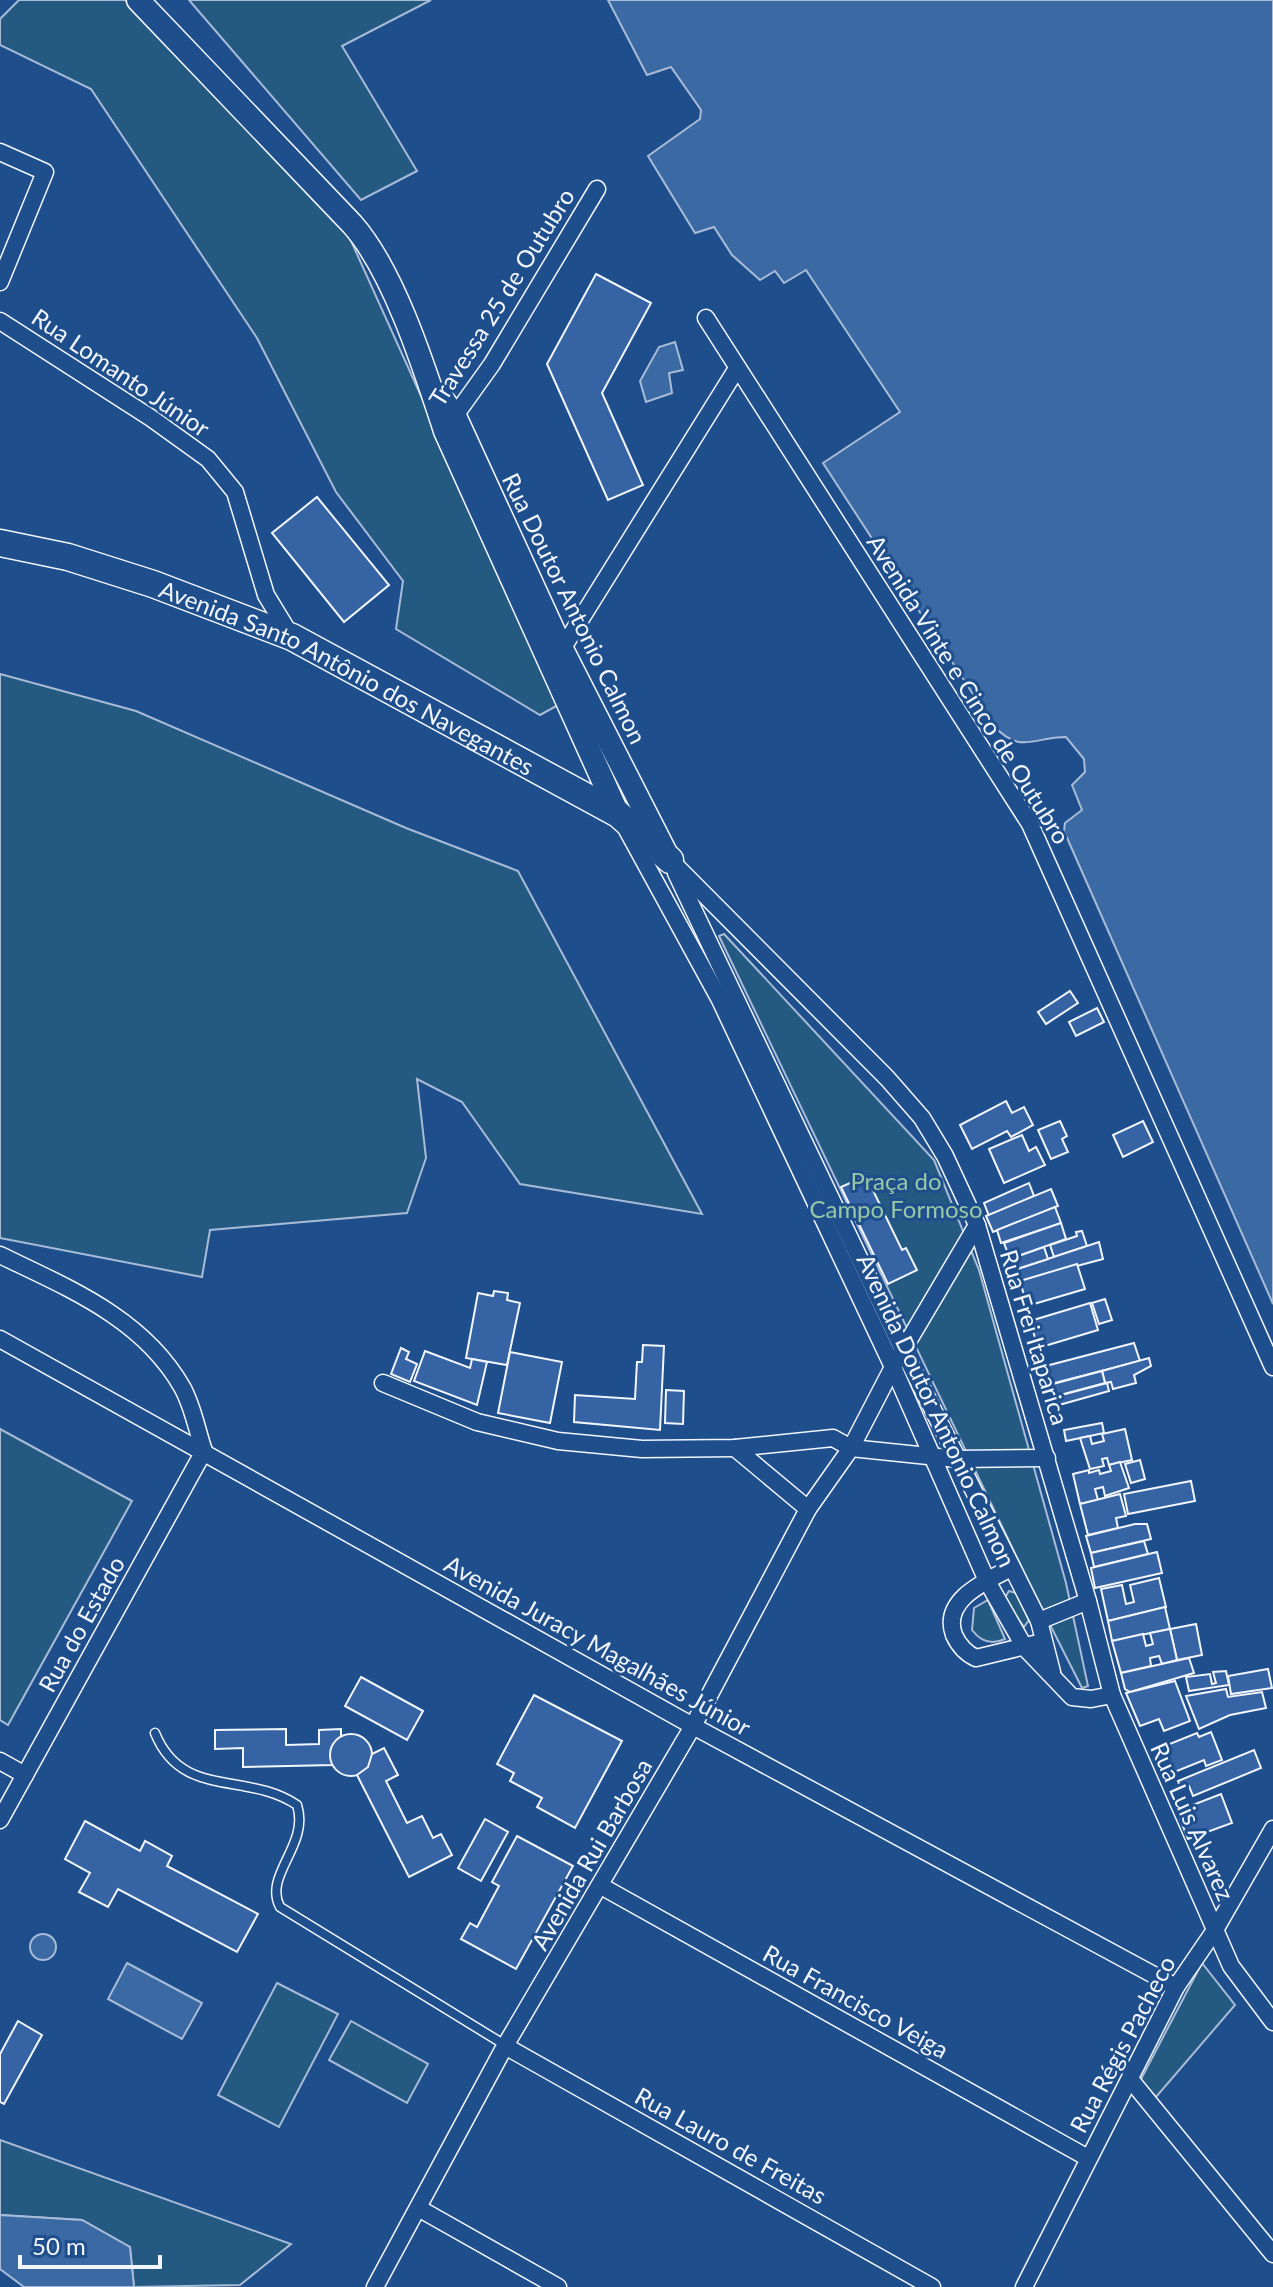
<svg xmlns="http://www.w3.org/2000/svg" width="1273" height="2287" viewBox="0 0 1273 2287" font-family="Lato,sans-serif">
	<style>
		.green { fill: #245a82; stroke: #a8bbd7; stroke-width: 2 }
		.water { fill: #3b69a3; stroke: #a8bbd7; stroke-width: 2 }
		.building { fill: #3563a3; stroke: #f2f6ff; stroke-width: 2 }
		.lines { fill: none; stroke-linecap: round; stroke-linejoin: round }
		.service-casing { stroke: #f2f6ff; stroke-width: 11 }
		.minor-casing { stroke: #f2f6ff; stroke-width: 19 }
		.tertiary-casing { stroke: #f2f6ff; stroke-width: 25 }
		.primary-casing { stroke: #f2f6ff; stroke-width: 29 }
		.service { stroke: #1f4e8c; stroke-width: 8 }
		.minor { stroke: #1f4e8c; stroke-width: 16 }
		.tertiary { stroke: #1f4e8c; stroke-width: 22 }
		.primary { stroke: #1f4e8c; stroke-width: 26 }
		.labels { text-anchor: middle; dominant-baseline: central; stroke-width: 6; stroke-linejoin: round; paint-order: stroke }
		.street-label { font-size: 24px; fill: #f2f6ff; stroke: #1f4e8c }
		.park-label { font-size: 24px; fill: #97c8a6; stroke: #1f4e8c }
	</style>
	<rect width="100%" height="100%" fill="#1f4e8c"/>
	<g class="green">
		<polygon points="19,0 125,0 347,232 560,704 540,715 396,629 403,581 336,492 257,338 91,89 0,45 0,19"/>
		<polygon points="189,0 431,0 342,46 417,171 361,200"/>
		<polygon points="0,674 136,711 406,828 518,871 702,1214 520,1184 462,1102 417,1079 426,1158 407,1213 210,1230 202,1277 0,1238"/>
		<polygon points="724,934 934,1160 979,1270 1066,1583 1088,1686 1082,1688 1033,1591 719,936"/>
		<polygon points="0,1429 132,1501 8,1725 0,1720"/>
		<polygon points="1009,1591 1016,1593 1029,1620 1024,1627 1004,1599"/>
		<path d="M988,1600L1005,1639C992,1645 981,1642 972,1630L974,1608Z"/>
		<polygon points="1202,1963 1235,2005 1156,2097 1140,2081"/>
		<polygon points="277,1983 338,2014 279,2127 218,2095"/>
		<polygon points="351,2021 428,2064 407,2103 329,2060"/>
		<polygon points="0,2140 291,2244 240,2285 134,2287 130,2247 82,2220 0,2215"/>
	</g>
	<g class="water">
		<path d="M608,0H1273V1304L1064,831L1065,823L1082,810L1072,785L1085,772L1084,759L1066,737C1033,737 1020,755 993,725L823,463L900,412L806,270L784,283L775,271L760,280L732,255L714,227L695,233L648,156L700,119L701,110L671,67L647,75Z"/>
		<polygon points="675,342 683,370 669,373 672,393 646,402 640,381 659,347"/>
		<circle cx="43" cy="1947" r="13"/>
		<polygon points="127,1963 202,2003 182,2039 108,1999"/>
		<polygon points="0,2215 82,2220 130,2247 134,2287 24,2287 0,2269"/>
	</g>
	<g class="building">
		<polygon points="596,274 651,303 602,393 643,485 608,500 547,364"/>
		<polygon points="317,497 389,585 344,622 272,533"/>
		<polygon points="1070,991 1078,1003 1046,1024 1038,1012"/>
		<polygon points="1097,1008 1104,1022 1076,1036 1069,1022"/>
		<polygon points="1006,1101 1012,1113 1024,1107 1033,1125 1011,1137 1007,1131 972,1149 960,1125"/>
		<polygon points="1060,1121 1067,1136 1062,1139 1068,1152 1051,1159 1038,1130"/>
		<polygon points="1143,1121 1153,1142 1123,1157 1113,1135"/>
		<polygon points="1022,1135 1029,1151 1036,1147 1045,1165 1004,1183 989,1149"/>
		<polygon points="866,1176 902,1250 906,1248 917,1270 888,1284 841,1187"/>
		<polygon points="1029,1183 1034,1196 989,1216 984,1203"/>
		<polygon points="1051,1189 1058,1206 993,1232 986,1216"/>
		<polygon points="1055,1207 1061,1223 1001,1243 997,1230"/>
		<polygon points="1061,1223 1066,1239 1010,1259 1004,1243"/>
		<polygon points="1082,1231 1087,1246 1054,1257 1050,1245 1077,1236 1076,1232"/>
		<polygon points="1099,1242 1103,1259 1017,1282 1014,1270"/>
		<polygon points="1044,1247 1048,1259 1014,1270 1010,1259"/>
		<polygon points="1077,1264 1085,1289 1027,1306 1020,1281"/>
		<polygon points="494,1291 508,1293 507,1300 520,1303 507,1365 466,1358 478,1293 493,1296"/>
		<polygon points="1105,1299 1112,1320 1099,1324 1092,1303"/>
		<polygon points="1090,1303 1098,1330 1038,1348 1030,1321"/>
		<polygon points="1134,1343 1140,1361 1043,1386 1039,1373 1044,1371 1042,1367"/>
		<polygon points="643,1345 664,1346 660,1430 574,1422 575,1395 635,1399 637,1362 642,1362"/>
		<polygon points="401,1348 409,1352 406,1359 417,1364 410,1382 391,1374"/>
		<polygon points="425,1351 470,1368 472,1359 487,1362 477,1405 414,1381"/>
		<polygon points="510,1352 562,1362 550,1423 498,1413"/>
		<polygon points="1149,1358 1151,1366 1134,1375 1136,1383 1113,1389 1111,1382 1105,1383 1102,1371"/>
		<polygon points="1102,1371 1105,1383 1053,1397 1049,1385"/>
		<polygon points="1107,1383 1109,1391 1052,1407 1050,1398"/>
		<polygon points="666,1390 684,1391 683,1424 665,1423"/>
		<polygon points="1102,1423 1104,1433 1066,1441 1064,1430"/>
		<polygon points="1125,1429 1132,1460 1109,1465 1107,1458 1102,1459 1104,1466 1090,1469 1080,1438 1090,1436 1092,1444 1104,1441 1102,1434"/>
		<polygon points="1140,1460 1145,1479 1131,1483 1125,1464"/>
		<polygon points="1120,1462 1129,1488 1105,1496 1103,1487 1095,1489 1098,1500 1080,1504 1073,1474 1089,1470 1089,1473 1099,1470 1100,1474 1111,1471 1109,1465"/>
		<polygon points="1191,1481 1195,1501 1128,1514 1124,1494"/>
		<polygon points="1120,1494 1126,1516 1116,1518 1118,1528 1088,1535 1080,1504"/>
		<polygon points="1135,1524 1147,1524 1151,1539 1091,1553 1086,1536"/>
		<polygon points="1144,1541 1148,1554 1094,1567 1091,1553"/>
		<polygon points="1157,1552 1162,1573 1095,1588 1091,1568"/>
		<polygon points="1159,1578 1166,1607 1108,1621 1101,1589 1122,1585 1126,1604 1134,1602 1130,1585"/>
		<polygon points="1165,1607 1170,1629 1112,1641 1108,1621"/>
		<polygon points="1196,1624 1202,1655 1177,1660 1170,1629"/>
		<polygon points="1170,1629 1177,1660 1162,1664 1159,1656 1150,1658 1151,1666 1121,1673 1112,1641 1143,1634 1146,1646 1153,1644 1150,1633"/>
		<polygon points="1189,1658 1194,1673 1130,1692 1125,1689 1121,1673"/>
		<polygon points="1268,1669 1272,1688 1231,1694 1228,1676"/>
		<polygon points="1226,1671 1229,1685 1189,1691 1186,1677 1210,1674 1212,1684 1216,1683 1213,1672"/>
		<polygon points="361,1677 423,1711 407,1740 345,1706"/>
		<polygon points="1175,1681 1190,1721 1164,1731 1159,1719 1140,1726 1126,1693"/>
		<polygon points="1226,1689 1228,1697 1262,1692 1266,1708 1230,1715 1199,1729 1186,1696"/>
		<polygon points="534,1695 622,1741 575,1828 537,1807 542,1798 510,1781 514,1773 497,1764"/>
		<polygon points="286,1729 286,1745 319,1744 319,1730 341,1729 341,1737 331,1753 333,1765 243,1767 243,1748 215,1749 215,1730"/>
		<polygon points="1211,1732 1222,1760 1206,1766 1204,1760 1172,1773 1162,1747 1197,1733 1199,1737"/>
		<circle cx="351" cy="1755" r="21"/>
		<polygon points="384,1748 398,1775 386,1781 407,1823 422,1816 433,1838 441,1834 452,1855 409,1877 357,1775 368,1767 372,1754"/>
		<polygon points="1254,1750 1261,1768 1193,1796 1189,1786 1181,1789 1178,1781"/>
		<polygon points="1221,1794 1232,1823 1188,1839 1177,1811"/>
		<polygon points="485,1819 508,1832 481,1881 458,1868"/>
		<polygon points="85,1821 140,1851 145,1841 172,1856 167,1866 258,1914 237,1952 118,1889 108,1907 79,1892 90,1873 65,1859"/>
		<polygon points="517,1836 573,1866 516,1969 461,1939 470,1923 477,1927 499,1886 492,1882"/>
		<polygon points="18,2021 42,2035 4,2104 0,2102 0,2054"/>
	</g>
	<g class="lines">
		<g class="service-casing">
			<path id="service" d="M155,1733C182,1800 247,1771 297,1805C310,1845 263,1875 280,1907L505,2045"/>
		</g>
		<g class="minor-casing">
			<g id="minor">
				<polyline points="0,152 45,172 0,282"/>
				<polyline points="706,318 1030,824 1273,1367"/>
				<polyline points="0,321 151,418 208,459 235,492 266,595 291,636"/>
				<polyline points="449,424 492,364 597,189"/>
				<polyline points="559,654 736,370"/>
				<polyline points="627,830 720,1000 893,1367 987,1581 1025,1648 1072,1697 1091,1699 1112,1695"/>
				<polyline points="670,860 887,1078 922,1118 945,1156 977,1225 1088,1601 1112,1695 1231,1966 1273,2022"/>
				<polyline points="676,873 903,1350 1039,1621 1052,1672"/>
				<path d="M0,1255C68,1288 143,1318 182,1387C193,1406 197,1431 204,1451L0,1820"/>
				<polyline points="0,1339 693,1726 1176,1987"/>
				<polyline points="383,1383 477,1422 558,1441 642,1449 735,1448 833,1438 851,1448 957,1459 1047,1458"/>
				<polyline points="735,1448 808,1509"/>
				<path d="M1011,1568C987,1581 941,1599 954,1635C959,1646 965,1653 976,1658L1034,1644"/>
				<polyline points="1039,1621 1088,1601"/>
				<polyline points="0,1761 25,1775"/>
				<polyline points="601,1886 1088,2158"/>
				<polyline points="505,2046 932,2287"/>
				<polyline points="1130,2079 1273,2254"/>
				<polyline points="420,2209 558,2287"/>
				<polyline points="375,2287 505,2046 693,1726 808,1509 851,1448 893,1367 977,1225"/>
				<polyline points="1024,2287 1176,1987 1215,1930 1273,1829"/>
			</g>
		</g>
		<g class="tertiary-casing">
			<g id="tertiary">
				<path d="M138,0L352,224C394,271 425,370 445,431L618,814"/>
				<polyline points="441,397 455,416 562,649 666,853"/>
			</g>
		</g>
		<g class="primary-casing">
			<g id="primary">
				<path id="s1" d="M0,543L68,557L153,584L292,637L618,814L670,860"/>
			</g>
		</g>
		<use href="#service" class="service"/>
		<use href="#minor" class="minor"/>
		<use href="#tertiary" class="tertiary"/>
		<use href="#primary" class="primary"/>
	</g>
	<g class="labels">
		<g class="street-label">
			<text transform="translate(501 297) rotate(-58)">Travessa 25 de Outubro</text>
			<text transform="translate(121 372) rotate(34)">Rua Lomanto Júnior</text>
			<text transform="translate(575 608) rotate(64)">Rua Doutor Antonio Calmon</text>
			<text stroke="none"><textPath href="#s1" startOffset="374">Avenida Santo Antônio dos Navegantes</textPath></text>
			<text transform="translate(969 689) rotate(58)">Avenida Vinte e Cinco de Outubro</text>
			<text transform="translate(1035 1337) rotate(73)">Rua Frei Itaparica</text>
			<text transform="translate(937 1410) rotate(65)">Avenida Doutor Antonio Calmon</text>
			<text transform="translate(81 1624) rotate(-61)">Rua do Estado</text>
			<text transform="translate(598 1645) rotate(29)">Avenida Juracy Magalhães Júnior</text>
			<text transform="translate(1193 1821) rotate(66)">Rua Luis Alvarez</text>
			<text transform="translate(591 1854) rotate(-60)">Avenida Rui Barbosa</text>
			<text transform="translate(856 2001) rotate(29)">Rua Francisco Veiga</text>
			<text transform="translate(1122 2044) rotate(-62)">Rua Régis Pacheco</text>
			<text transform="translate(731 2145) rotate(29)">Rua Lauro de Freitas</text>
		</g>
		<g class="park-label">
			<text x="896" y="1180">Praça do<tspan x="896" dy="28">Campo Formoso</tspan></text>
		</g>
	</g>
	<path d="M20 2255v12h140v-12" fill="none" stroke="#f2f6ff" stroke-width="4"/>
	<text x="32" y="2255" font-size="24" fill="#f2f6ff" stroke="#1f4e8c" stroke-width="6" paint-order="stroke">50 m</text>
</svg>
